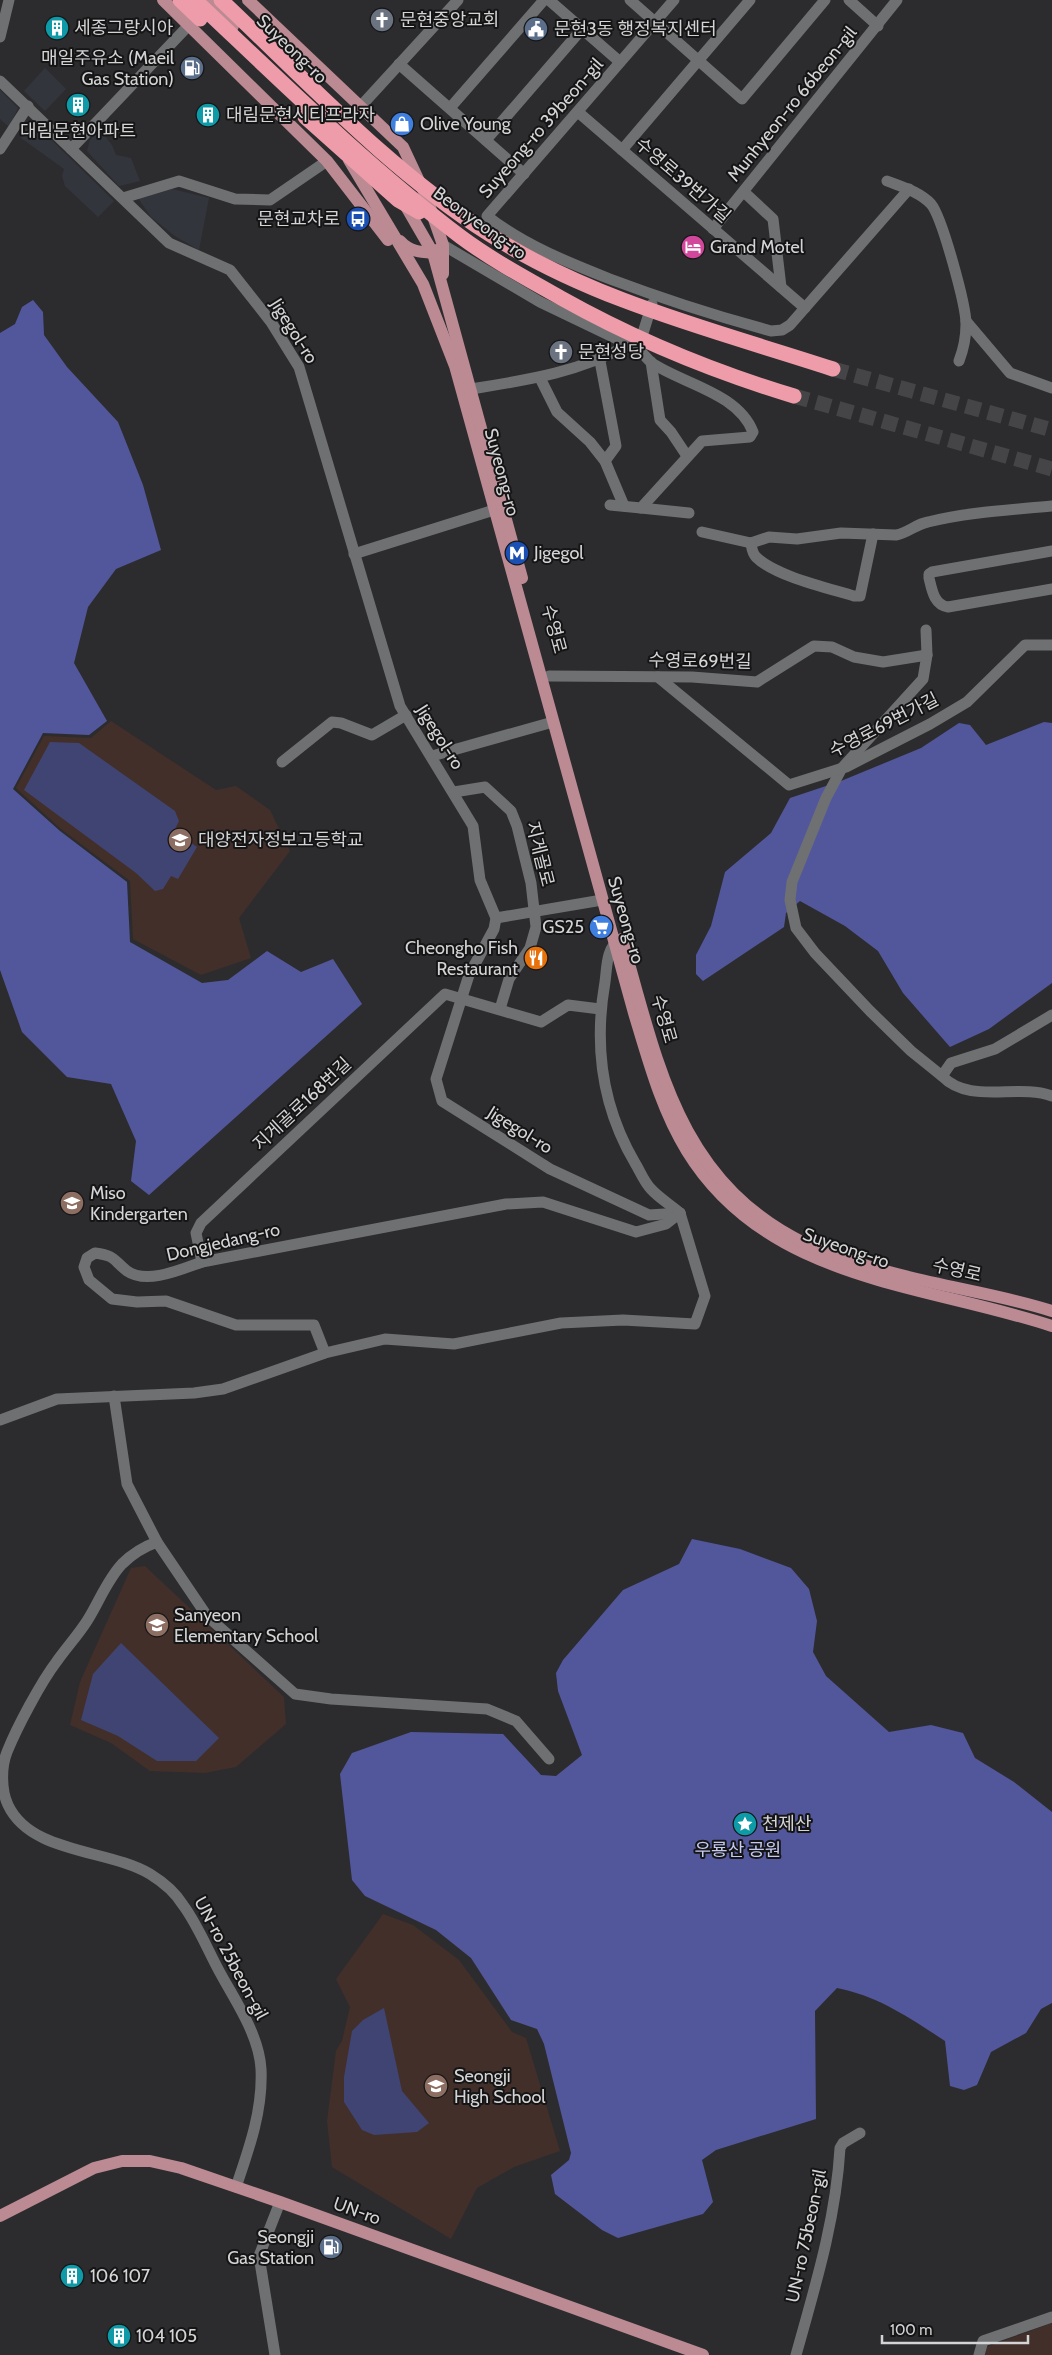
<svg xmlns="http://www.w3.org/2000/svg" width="1052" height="2355" viewBox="0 0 1052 2355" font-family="Cabin,'Noto Sans KR',sans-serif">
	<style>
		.built { fill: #33353d }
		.education { fill: #422f2a }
		.green { fill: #404472 }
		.forest { fill: #52579c }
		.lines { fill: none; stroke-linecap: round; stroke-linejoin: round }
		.highway-tunnel { stroke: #454548; stroke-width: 15; stroke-dasharray: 15 8; stroke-linecap: butt }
		.minor { stroke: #6f7072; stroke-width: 11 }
		.major { stroke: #bb8a93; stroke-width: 12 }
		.highway { stroke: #ee9ca9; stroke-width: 15 }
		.labels { text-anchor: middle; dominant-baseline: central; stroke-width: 4; stroke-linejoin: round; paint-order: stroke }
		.poi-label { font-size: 18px; fill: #d4d4d6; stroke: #151516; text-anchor: start }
		.street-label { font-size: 18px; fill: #d4d4d6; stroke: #151516 }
		.park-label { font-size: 18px; fill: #c4caf2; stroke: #151516 }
	</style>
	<rect width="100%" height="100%" fill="#2c2c2f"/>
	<g class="built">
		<polygon points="45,68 66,89 45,111 24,91"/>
		<polygon points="0,90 18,108 9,127 0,119"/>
		<polygon points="37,126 114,201 98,217 65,186 62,176 64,169 21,138 24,130"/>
		<polygon points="100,130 112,145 116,155 131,158 140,181 119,186 87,151 90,140"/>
		<polygon points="172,189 209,198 199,250 175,236 151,217 138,198"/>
	</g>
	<g class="education">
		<polygon points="111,721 216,790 236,786 270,810 290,851 239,918 251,958 201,975 133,939 130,881 61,829 16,788 44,736 91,738"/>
		<polygon points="145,1566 284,1697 286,1724 236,1767 205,1773 150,1771 111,1743 70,1725 80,1682 131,1568"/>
		<polygon points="383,1914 413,1925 459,1960 512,2032 526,2038 560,2151 514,2167 477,2188 451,2239 332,2167 327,2121 336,2051 342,2041 350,2007 336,1979"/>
		<polygon points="1052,2323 1052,2355 985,2355 987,2347"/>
	</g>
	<g class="green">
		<polygon points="50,742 79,743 175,811 179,821 174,831 197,847 178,879 171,876 163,889 155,891 136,873 24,790"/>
		<polygon points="121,1643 219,1738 196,1761 157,1761 118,1736 81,1720 93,1674"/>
		<polygon points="384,2008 402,2091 429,2123 417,2132 374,2135 362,2130 344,2102 344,2077 352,2031 363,2020"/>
	</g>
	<g class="forest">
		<polygon points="33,300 43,312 44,335 67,367 118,422 143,485 161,550 116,569 88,607 74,663 107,721 89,735 43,733 13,789 60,831 127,882 130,942 202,983 228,980 267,951 301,972 333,959 362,1004 149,1195 131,1181 136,1141 111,1084 67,1077 22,1032 0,970 0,333 15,324 22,307"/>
		<polygon points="1044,722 1052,723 1052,983 989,1029 950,1047 903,993 878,951 845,926 800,901 786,913 784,927 703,981 696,974 696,955 711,926 725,872 771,833 790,798 841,781 921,748 959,723 970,725 986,745"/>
		<path d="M692,1539L740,1549L791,1568L809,1589L817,1621L813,1652L826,1676L889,1732L931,1725L963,1733L975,1758L1014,1782L1052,1812V2003L1041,2009L1026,2033L991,2052L977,2085L964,2090L950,2086L945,2041C910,2018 878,1996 837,1988L815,2011L816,2119L716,2150L702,2160L713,2202L703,2214L618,2238L602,2230L555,2194L551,2175L569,2160L571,2153L544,2044L537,2029L511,2020L471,1958L436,1930L365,1896L352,1880L340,1774L352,1753L411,1732L503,1734L541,1775L556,1776L582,1755L558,1691L556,1673L563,1660L623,1590L679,1564Z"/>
	</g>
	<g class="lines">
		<g class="highway-tunnel">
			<polyline points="833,369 1052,430"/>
			<polyline points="794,396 1052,469"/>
		</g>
		<g class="minor">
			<polyline points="549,0 620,62"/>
			<polyline points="630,0 742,99 825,0"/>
			<path d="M674,0L487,216C524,245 567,262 610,279C663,299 716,316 771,331L782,330L790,325L909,189"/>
			<polyline points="849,0 878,26"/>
			<polyline points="0,37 9,0"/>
			<polyline points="399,64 524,174"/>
			<polyline points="0,81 169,243 230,270 271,322 299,367 400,706 473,826 480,880 496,918 494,929 469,975 436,1079 442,1101 550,1169 649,1215 680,1213"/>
			<polyline points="361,106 458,0"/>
			<polyline points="450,108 544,0"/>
			<polyline points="578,112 805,308"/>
			<polyline points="486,140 582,29"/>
			<polyline points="0,149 28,106"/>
			<polyline points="71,149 189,25"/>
			<polyline points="622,150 750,0"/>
			<path d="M887,181C902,187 920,192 931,204C942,217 966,305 966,324C966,338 964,348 959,361"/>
			<polyline points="744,192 773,219 781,287"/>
			<polyline points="123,198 179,181 235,199 270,200 327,161"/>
			<polyline points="713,229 897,0"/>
			<polyline points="443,245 540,302 638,349 652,304"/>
			<polyline points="966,321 1010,373 1052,388"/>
			<polyline points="600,361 616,446 605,461"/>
			<polyline points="651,362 660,420 671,432 687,456"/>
			<polyline points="540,378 557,412 590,442 605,461 624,506"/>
			<path d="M471,389C527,380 577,373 628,345"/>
			<path d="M610,505L641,508L702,441L750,437L753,432C738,393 683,384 652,363C647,359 643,353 638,349"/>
			<polyline points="641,508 689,513"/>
			<path d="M702,532L751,543L769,537L797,539L841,533L896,535C908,533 916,524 928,522C968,512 1011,510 1052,506"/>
			<path d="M751,543C752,549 752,553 756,557C775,576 828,588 854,596H860L873,534"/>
			<path d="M1052,551L932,572L929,574V578C932,590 934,605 948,607L1052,589"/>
			<polyline points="354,554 494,510"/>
			<polyline points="926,630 927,655 923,679 842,768 826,798 792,882 790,900 796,928 815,953 870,1011 911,1051 942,1076"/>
			<polyline points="549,676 692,677 757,682 814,646 832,647 854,657 883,662 927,655"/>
			<polyline points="658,677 789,785 846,767 930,724 967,702 1025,645 1052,645"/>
			<polyline points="432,756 553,722"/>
			<polyline points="282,762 332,722 341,723 372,735 406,715"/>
			<polyline points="454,792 485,787 511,811 517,826 531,883 536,927 530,948 509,979 500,1009"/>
			<polyline points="496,918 602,900"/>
			<path d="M620,940C606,947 607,968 605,982C594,1045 602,1107 635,1163C640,1171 644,1182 651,1189C659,1198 671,1205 680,1213"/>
			<path d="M1052,1015L995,1049L951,1063L942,1076C970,1105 1017,1083 1052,1096"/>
			<polyline points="202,1262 196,1233 201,1223 445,994 541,1022 568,1005 600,1009"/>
			<path d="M325,1353L314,1325H236L166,1301L137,1302L112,1299L89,1280L84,1267L87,1258L95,1253C116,1256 112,1259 127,1271C147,1285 182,1269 202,1262L506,1204L543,1202L636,1232L666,1224L680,1213"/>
			<polyline points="114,1396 127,1484 157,1542 207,1616 295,1694 331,1699 487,1709 516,1721 549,1759"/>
			<polyline points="0,1420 57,1399 194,1393 223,1389 325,1353 385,1339 454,1344 561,1323 623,1320 695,1324 705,1296 680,1213"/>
			<path d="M157,1542C143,1547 133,1553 122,1564C107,1580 99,1602 87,1621C78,1635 67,1647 57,1661C41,1682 17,1727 7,1752C1,1767 1,1790 8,1805C31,1854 108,1849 150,1874C163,1882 175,1892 183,1905C197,1924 206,1946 217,1967C233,1998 259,2033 261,2069C263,2110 249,2149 236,2187"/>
			<polyline points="275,2355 259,2256 280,2202"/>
			<path d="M796,2355C815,2287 836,2219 840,2148L843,2143L860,2133"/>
			<polyline points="979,2355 983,2341 1052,2317"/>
		</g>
		<g class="major">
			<polyline points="163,0 327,161 388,240"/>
			<polyline points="206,0 233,26"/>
			<polyline points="248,0 403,147 426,196 443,245 443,274"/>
			<path d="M349,160L423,284L455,366L634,1013C648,1059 661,1109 687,1151C767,1281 921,1283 1052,1326"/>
			<polyline points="404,203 433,253 522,578"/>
			<path d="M400,241C409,251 419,252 433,253L437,250"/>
			<path d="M622,939C658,1063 677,1180 804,1243C833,1257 866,1266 897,1274C949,1288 1002,1295 1052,1311"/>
			<polyline points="0,2216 94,2168 122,2161 150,2161 181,2168 280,2202 703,2355"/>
		</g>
		<g class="highway">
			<polyline points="180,0 200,19"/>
			<path d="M195,0C281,81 366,165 461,237C492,260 527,279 561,298C636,340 711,371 794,396"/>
			<path d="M221,0C307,81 389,170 489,234C593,301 717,331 833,369"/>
			<polyline points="305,117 398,200 419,212"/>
		</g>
	</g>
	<defs>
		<g id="church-disc" transform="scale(1.25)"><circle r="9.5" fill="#6b7280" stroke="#151516"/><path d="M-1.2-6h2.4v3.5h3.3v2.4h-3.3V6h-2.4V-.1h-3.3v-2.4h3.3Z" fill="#fff"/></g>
		<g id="building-disc" transform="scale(1.25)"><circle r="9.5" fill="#0f9aa8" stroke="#151516"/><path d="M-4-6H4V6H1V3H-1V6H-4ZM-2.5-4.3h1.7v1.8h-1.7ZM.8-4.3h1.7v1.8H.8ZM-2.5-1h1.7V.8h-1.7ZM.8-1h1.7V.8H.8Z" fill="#fff"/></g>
		<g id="civic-disc" transform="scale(1.25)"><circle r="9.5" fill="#5c6f8a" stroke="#151516"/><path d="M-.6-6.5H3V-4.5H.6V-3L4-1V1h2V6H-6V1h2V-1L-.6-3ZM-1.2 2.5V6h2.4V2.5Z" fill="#fff"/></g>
		<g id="fuel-disc" transform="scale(1.25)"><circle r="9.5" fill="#5c6f8a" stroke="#151516"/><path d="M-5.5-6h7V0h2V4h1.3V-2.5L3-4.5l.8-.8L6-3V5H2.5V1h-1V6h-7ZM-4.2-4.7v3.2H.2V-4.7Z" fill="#fff"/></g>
		<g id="shop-disc" transform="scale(1.25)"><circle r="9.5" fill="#3f7fe0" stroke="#151516"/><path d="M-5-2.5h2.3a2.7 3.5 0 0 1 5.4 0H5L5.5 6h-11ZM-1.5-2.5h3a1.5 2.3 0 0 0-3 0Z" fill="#fff"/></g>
		<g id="bus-disc" transform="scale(1.25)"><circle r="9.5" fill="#1a4fb4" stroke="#151516"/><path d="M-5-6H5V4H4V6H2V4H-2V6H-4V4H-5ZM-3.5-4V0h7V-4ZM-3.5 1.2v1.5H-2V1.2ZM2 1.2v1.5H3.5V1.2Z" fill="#fff"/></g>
		<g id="hotel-disc" transform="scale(1.25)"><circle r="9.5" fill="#d1479c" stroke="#151516"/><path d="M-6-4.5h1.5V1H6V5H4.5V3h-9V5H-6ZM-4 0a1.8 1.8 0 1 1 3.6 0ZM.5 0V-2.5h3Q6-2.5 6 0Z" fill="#fff"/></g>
		<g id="metro-disc" transform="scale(1.25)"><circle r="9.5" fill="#1a4fb4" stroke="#151516"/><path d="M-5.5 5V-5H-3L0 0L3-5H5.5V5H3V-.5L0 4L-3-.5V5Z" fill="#fff"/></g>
		<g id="school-disc" transform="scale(1.25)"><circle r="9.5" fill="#8d6e63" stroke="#151516"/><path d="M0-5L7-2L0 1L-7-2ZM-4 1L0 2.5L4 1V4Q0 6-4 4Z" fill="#fff"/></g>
		<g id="supermarket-disc" transform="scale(1.25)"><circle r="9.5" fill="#3f7fe0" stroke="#151516"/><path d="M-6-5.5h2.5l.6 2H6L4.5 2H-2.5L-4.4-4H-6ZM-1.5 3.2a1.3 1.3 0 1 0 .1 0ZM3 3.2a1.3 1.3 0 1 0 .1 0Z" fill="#fff"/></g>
		<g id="restaurant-disc" transform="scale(1.25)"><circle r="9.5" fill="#e8710a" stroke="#151516"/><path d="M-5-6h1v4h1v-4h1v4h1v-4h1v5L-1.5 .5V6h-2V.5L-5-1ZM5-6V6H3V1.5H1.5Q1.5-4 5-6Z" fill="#fff"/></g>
		<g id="sight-disc" transform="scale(1.25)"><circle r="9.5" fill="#0f9aa8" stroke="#151516"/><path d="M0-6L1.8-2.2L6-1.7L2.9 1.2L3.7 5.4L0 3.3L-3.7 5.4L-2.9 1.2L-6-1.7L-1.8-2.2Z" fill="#fff"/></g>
	</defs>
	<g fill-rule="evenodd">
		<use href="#church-disc" x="382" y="20"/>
		<use href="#building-disc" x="57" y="28"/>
		<use href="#civic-disc" x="536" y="29"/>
		<use href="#fuel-disc" x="192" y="68"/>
		<use href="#building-disc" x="78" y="105"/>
		<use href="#building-disc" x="208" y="115"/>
		<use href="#shop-disc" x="402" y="124"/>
		<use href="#bus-disc" x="358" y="219"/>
		<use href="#hotel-disc" x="693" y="247"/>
		<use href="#church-disc" x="561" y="352"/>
		<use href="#metro-disc" x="517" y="553"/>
		<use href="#school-disc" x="180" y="840"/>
		<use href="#supermarket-disc" x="601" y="927"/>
		<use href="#restaurant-disc" x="536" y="958"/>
		<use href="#school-disc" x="72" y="1203"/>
		<use href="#school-disc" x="157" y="1625"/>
		<use href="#sight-disc" x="745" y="1824"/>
		<use href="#school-disc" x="436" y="2086"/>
		<use href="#fuel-disc" x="331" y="2247"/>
		<use href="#building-disc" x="72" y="2276"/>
		<use href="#building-disc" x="119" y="2336"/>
	</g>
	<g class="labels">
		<g class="poi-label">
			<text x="400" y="20">문현중앙교회</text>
			<text x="74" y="28">세종그랑시아</text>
			<text x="554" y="29">문현3동 행정복지센터</text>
			<text x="174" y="58" text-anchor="end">매일주유소 (Maeil<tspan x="174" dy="21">Gas Station)</tspan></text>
			<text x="226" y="115">대림문현시티프라자</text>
			<text x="420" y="124">Olive Young</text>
			<text x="78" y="131" text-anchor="middle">대림문현아파트</text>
			<text x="340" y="219" text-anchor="end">문현교차로</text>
			<text x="710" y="247">Grand Motel</text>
			<text x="578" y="352">문현성당</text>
			<text x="534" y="553">Jigegol</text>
			<text x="198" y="840">대양전자정보고등학교</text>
			<text x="584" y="927" text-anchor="end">GS25</text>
			<text x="518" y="948" text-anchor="end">Cheongho Fish<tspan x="518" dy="21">Restaurant</tspan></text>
			<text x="90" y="1193">Miso<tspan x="90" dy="21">Kindergarten</tspan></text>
			<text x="174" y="1615">Sanyeon<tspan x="174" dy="21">Elementary School</tspan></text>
			<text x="762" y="1824">천제산</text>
			<text x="454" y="2076">Seongji<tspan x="454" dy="21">High School</tspan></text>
			<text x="314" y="2237" text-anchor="end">Seongji<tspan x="314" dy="21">Gas Station</tspan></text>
			<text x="90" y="2276">106 107</text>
			<text x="136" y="2336">104 105</text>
		</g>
		<g class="street-label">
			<text transform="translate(292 49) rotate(44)">Suyeong-ro</text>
			<text transform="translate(792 104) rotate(-51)">Munhyeon-ro 66beon-gil</text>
			<text transform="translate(541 128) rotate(-49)">Suyeong-ro 39beon-gil</text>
			<text transform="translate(683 180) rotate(41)">수영로39번가길</text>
			<text transform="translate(480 223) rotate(36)">Beonyeong-ro</text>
			<text transform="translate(294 331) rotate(58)">Jigegol-ro</text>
			<text transform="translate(502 472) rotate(75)">Suyeong-ro</text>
			<text transform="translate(554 629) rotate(75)">수영로</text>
			<text transform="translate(700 661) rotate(1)">수영로69번길</text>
			<text transform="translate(884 725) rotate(-27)">수영로69번가길</text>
			<text transform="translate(440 737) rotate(58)">Jigegol-ro</text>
			<text transform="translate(540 854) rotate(76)">지게골로</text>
			<text transform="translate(626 920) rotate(74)">Suyeong-ro</text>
			<text transform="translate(664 1019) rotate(74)">수영로</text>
			<text transform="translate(302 1104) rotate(-43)">지게골로168번길</text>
			<text transform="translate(520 1130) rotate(32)">Jigegol-ro</text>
			<text transform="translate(223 1242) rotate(-13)">Dongjedang-ro</text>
			<text transform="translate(846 1248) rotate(19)">Suyeong-ro</text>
			<text transform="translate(957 1270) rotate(13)">수영로</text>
			<text transform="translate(231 1958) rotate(62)">UN-ro 25beon-gil</text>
			<text transform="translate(357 2211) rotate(20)">UN-ro</text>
			<text transform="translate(806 2236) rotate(-78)">UN-ro 75beon-gil</text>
		</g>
		<g class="park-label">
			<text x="738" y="1850">우룡산 공원</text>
		</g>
	</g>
	<path d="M882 2335v8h146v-8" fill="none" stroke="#d4d4d6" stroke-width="2.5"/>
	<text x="890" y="2335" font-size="15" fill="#d4d4d6" stroke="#151516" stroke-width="4" paint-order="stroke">100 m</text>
</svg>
